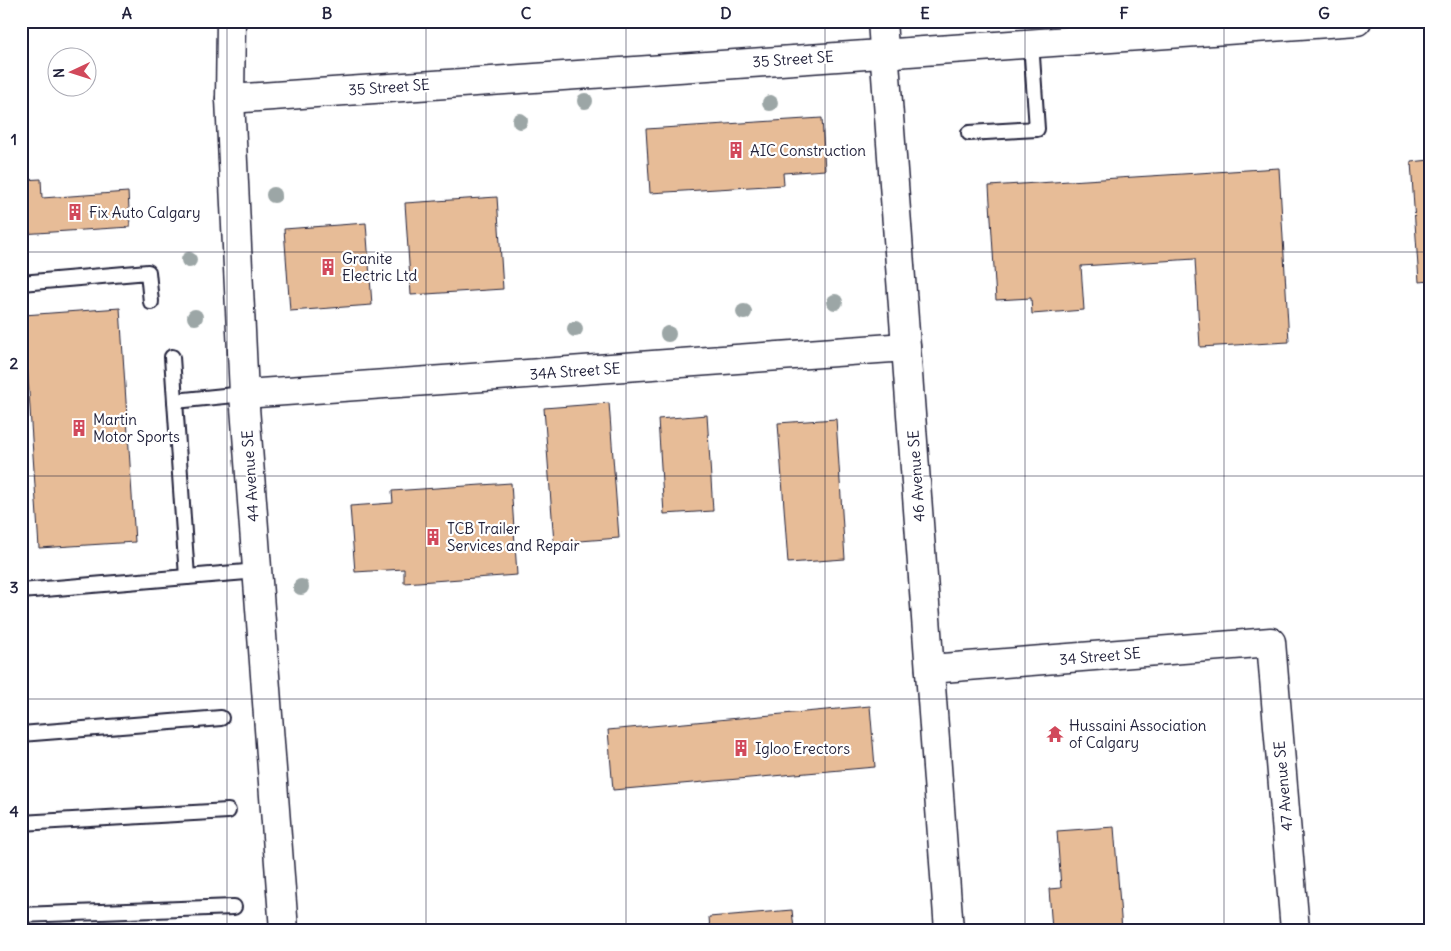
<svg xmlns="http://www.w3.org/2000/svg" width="1451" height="951" viewBox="0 0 1451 951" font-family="Delius,sans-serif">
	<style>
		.building { fill: #e7bc97; stroke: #22223b }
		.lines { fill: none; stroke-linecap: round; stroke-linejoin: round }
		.service-casing { stroke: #22223b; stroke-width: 18 }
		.minor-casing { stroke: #22223b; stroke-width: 31 }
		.service { stroke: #fff; stroke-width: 14 }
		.minor { stroke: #fff; stroke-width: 28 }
		.tree { fill: #9ca6a6 }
		.grid { fill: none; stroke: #22223b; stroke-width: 1; stroke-opacity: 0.55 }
		.labels { text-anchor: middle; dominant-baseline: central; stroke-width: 4.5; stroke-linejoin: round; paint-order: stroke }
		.street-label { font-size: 15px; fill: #22223b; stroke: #fff }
		.poi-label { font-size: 15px; fill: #22223b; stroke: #fff; text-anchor: start }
		.neatline { fill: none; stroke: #22223b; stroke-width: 2 }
		.grid-label { font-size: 16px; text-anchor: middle; font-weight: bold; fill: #22223b }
	</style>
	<rect width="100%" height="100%" fill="#fff"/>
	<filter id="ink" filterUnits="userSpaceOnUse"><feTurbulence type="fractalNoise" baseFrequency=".02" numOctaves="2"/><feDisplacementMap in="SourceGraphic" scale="10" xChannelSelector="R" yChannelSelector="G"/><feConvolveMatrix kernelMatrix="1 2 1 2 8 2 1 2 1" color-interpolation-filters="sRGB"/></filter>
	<g filter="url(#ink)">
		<g class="building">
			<polygon points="430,21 503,21 430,26"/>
			<polygon points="822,118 825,170 783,173 784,185 650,193 646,129"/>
			<polygon points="1430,160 1430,281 1419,282 1411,162"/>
			<polygon points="1279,168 1289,342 1200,347 1195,259 1081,266 1084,310 1032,314 1031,298 996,300 989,186"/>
			<polygon points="41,179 42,198 128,192 130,227 21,234 21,180"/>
			<polygon points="497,197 503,289 411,295 405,203"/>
			<polygon points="366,223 372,305 290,311 284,229"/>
			<polygon points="120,308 135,542 39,548 24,315"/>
			<polygon points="609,403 619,538 554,543 544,408"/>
			<polygon points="707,415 713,511 664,514 658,419"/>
			<polygon points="836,419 845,559 788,563 778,423"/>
			<polygon points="511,483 517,575 404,583 404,569 355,572 350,506 393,503 392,491"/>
			<polygon points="870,706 875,767 613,790 608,730"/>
			<polygon points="1114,827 1122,930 1052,930 1049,889 1061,888 1057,831"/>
			<polygon points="792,910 794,929 827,926 827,930 710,930 709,917"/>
		</g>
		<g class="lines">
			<g class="service-casing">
				<g id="service">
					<polyline points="1074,21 1075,39"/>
					<polyline points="969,133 1037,129 1031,42"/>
					<polyline points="21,283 148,272 151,302"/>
					<polyline points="172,357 187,577"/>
					<polyline points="175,401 244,394"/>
					<polyline points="21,591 258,571"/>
					<polyline points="21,734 221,718"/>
					<polyline points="21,823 228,811"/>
					<polyline points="21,915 234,907"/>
				</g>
			</g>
			<g class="minor-casing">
				<g id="minor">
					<polyline points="231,21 230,99 244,394 284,930"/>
					<polyline points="882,21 949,930"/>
					<polyline points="230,99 1357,21"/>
					<polyline points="244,394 906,347"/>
					<polyline points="930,669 1271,642 1295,930"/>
				</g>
			</g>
			<use href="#service" class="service"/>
			<use href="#minor" class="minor"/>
		</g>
		<g class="tree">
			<circle cx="585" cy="101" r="8"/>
			<circle cx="770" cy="103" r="8"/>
			<circle cx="520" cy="121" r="8"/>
			<circle cx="274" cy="195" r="8"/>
			<circle cx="189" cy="260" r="8"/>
			<circle cx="835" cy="302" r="8"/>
			<circle cx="744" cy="312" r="8"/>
			<circle cx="195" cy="317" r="8"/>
			<circle cx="575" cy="329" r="8"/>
			<circle cx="668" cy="334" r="8"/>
			<circle cx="301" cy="587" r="8"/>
		</g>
	</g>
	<path class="grid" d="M227,21V930M426,21V930M626,21V930M825,21V930M1025,21V930M1224,21V930M21,252H1430M21,476H1430M21,699H1430"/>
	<defs>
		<g id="building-bare" transform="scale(1.35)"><path d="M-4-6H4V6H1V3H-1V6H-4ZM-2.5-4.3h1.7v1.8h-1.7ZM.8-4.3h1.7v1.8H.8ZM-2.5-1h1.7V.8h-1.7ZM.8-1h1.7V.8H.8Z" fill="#d1495b" stroke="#fff" stroke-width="2.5" paint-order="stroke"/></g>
		<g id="temple-bare" transform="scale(1.35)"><path d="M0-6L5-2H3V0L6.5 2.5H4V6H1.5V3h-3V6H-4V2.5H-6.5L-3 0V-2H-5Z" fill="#d1495b" stroke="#fff" stroke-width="2.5" paint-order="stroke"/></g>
	</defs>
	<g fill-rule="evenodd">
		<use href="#building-bare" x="736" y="150"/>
		<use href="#building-bare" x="75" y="212"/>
		<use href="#building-bare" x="328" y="267"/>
		<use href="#building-bare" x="79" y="428"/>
		<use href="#building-bare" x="433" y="537"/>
		<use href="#temple-bare" x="1055" y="734"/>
		<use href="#building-bare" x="741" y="748"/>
	</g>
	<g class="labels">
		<g class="street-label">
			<text transform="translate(793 59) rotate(-4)">35 Street SE</text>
			<text transform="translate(389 87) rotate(-4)">35 Street SE</text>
			<text transform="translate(575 371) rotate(-4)">34A Street SE</text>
			<text transform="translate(250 476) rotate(-94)">44 Avenue SE</text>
			<text transform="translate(916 476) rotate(-94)">46 Avenue SE</text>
			<text transform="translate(1100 656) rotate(-5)">34 Street SE</text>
			<text transform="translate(1283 786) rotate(-95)">47 Avenue SE</text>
		</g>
		<g class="poi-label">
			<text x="750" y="150">AIC Construction</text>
			<text x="89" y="212">Fix Auto Calgary</text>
			<text x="342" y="258">Granite<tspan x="342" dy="17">Electric Ltd</tspan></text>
			<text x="93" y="419">Martin<tspan x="93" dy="17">Motor Sports</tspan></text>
			<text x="447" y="528">TCB Trailer<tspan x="447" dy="17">Services and Repair</tspan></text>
			<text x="1069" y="725">Hussaini Association<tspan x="1069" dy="17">of Calgary</tspan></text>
			<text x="755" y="748">Igloo Erectors</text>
		</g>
	</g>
	<rect width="1451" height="951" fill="none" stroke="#fff" stroke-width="55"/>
	<g transform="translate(72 72) rotate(266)"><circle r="24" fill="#ffffff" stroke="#a7a7b1"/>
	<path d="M0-4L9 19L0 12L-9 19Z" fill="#d1495b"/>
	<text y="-8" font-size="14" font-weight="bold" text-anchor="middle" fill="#22223b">N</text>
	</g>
	<rect x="28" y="28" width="1396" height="896" class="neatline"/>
	<g class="grid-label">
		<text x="127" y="19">A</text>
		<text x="327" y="19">B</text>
		<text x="526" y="19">C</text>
		<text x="726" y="19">D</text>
		<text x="925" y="19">E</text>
		<text x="1124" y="19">F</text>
		<text x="1324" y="19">G</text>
		<text x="14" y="145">1</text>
		<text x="14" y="369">2</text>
		<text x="14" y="593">3</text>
		<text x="14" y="817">4</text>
	</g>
</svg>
